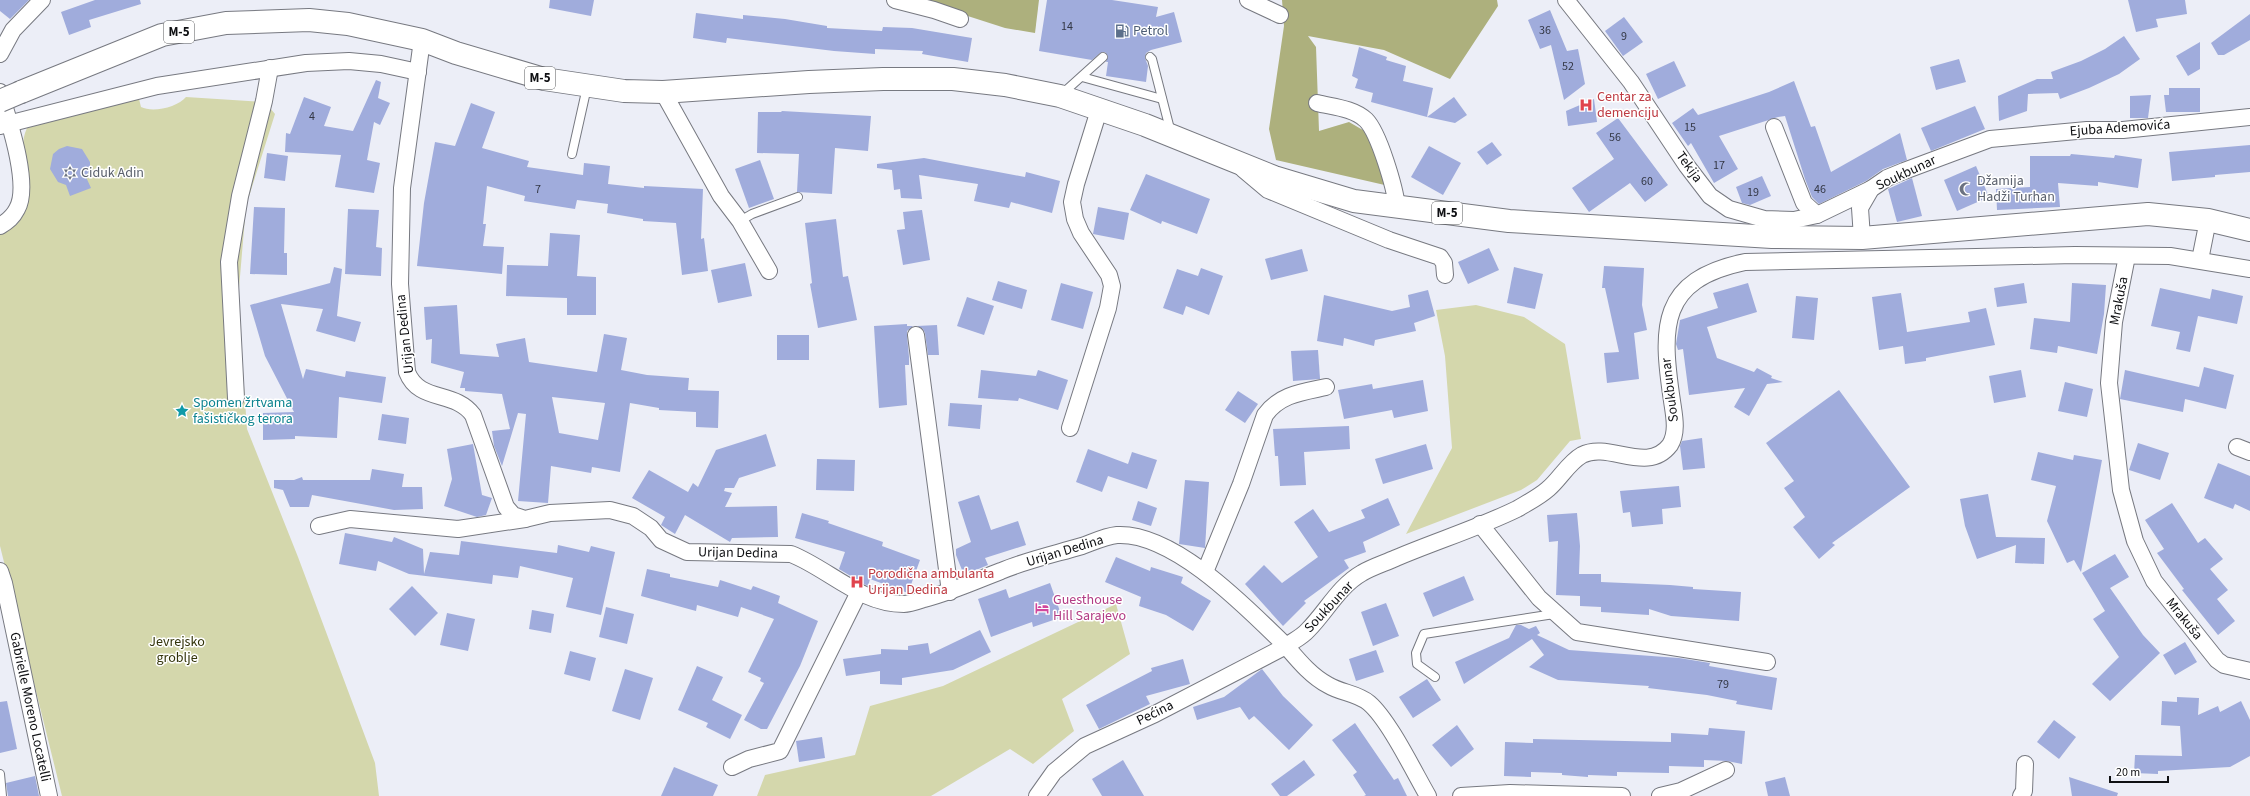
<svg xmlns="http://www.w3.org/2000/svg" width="2250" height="796" viewBox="0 0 2250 796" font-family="'Source Sans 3',sans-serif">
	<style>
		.green { fill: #d4d7ac }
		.forest { fill: #adb07d }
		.building { fill: #a0acdc; fill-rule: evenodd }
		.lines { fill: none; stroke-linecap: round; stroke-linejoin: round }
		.service-casing { stroke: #777981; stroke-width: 10 }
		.minor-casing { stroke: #777981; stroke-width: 18 }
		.primary-casing { stroke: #777981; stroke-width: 24 }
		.service { stroke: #fff; stroke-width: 8 }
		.minor { stroke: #fff; stroke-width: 16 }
		.primary { stroke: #fff; stroke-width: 22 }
		.primary-bridge-casing { stroke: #777981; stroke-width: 24; stroke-linecap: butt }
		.primary-bridge { stroke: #fff; stroke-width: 22 }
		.labels { text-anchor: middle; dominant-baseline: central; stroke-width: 3; stroke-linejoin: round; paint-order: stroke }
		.number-label { font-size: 12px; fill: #333745 }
		.shield { fill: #fff; stroke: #57585a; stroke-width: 1 }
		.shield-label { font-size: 13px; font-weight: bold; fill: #0f1013 }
		.service-label { font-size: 14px; fill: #4e5e75; stroke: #fff; text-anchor: start }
		.health-label { font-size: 14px; fill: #be3a42; stroke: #fff; text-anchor: start }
		.street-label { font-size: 14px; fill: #0f1013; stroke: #fff }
		.worship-label { font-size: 14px; fill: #5b616d; stroke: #fff; text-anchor: start }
		.culture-label { font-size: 14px; fill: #0d838f; stroke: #fff; text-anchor: start }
		.hotel-label { font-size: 14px; fill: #b23c85; stroke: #fff; text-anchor: start }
		.park-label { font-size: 14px; fill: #33340a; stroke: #fff }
	</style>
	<rect width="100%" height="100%" fill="#eceef7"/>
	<g class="green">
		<path d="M186,97L265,102L275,114L246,206L238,300L247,429L298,557L375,763L379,796H62L0,546V234C5,231 14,227 18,223C42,194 13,157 27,128L139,99L141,107C153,113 178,107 186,97Z"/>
		<polygon points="1476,305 1524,317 1565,344 1581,439 1570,441 1537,480 1521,490 1406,534 1452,448 1445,356 1436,310"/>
		<polygon points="1116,604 1130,654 1062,699 1074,731 1033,764 1010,749 931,796 757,796 765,775 855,755 870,706 943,686"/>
	</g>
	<g class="forest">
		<polygon points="918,0 1039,0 1035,33 1005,28"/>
		<polygon points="1282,0 1497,0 1498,6 1450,79 1384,50 1308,36 1316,47 1319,131 1349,122 1375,137 1389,186 1276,160 1269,129 1284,26"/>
	</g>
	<g class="building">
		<polygon points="0,0 29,0 10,19 0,11"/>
		<polygon points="95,0 140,0 141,4 89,20 91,27 69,35 61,12"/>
		<polygon points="550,0 594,0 591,16 549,8"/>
		<polygon points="1047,0 1112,0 1158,7 1156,17 1174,12 1182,42 1151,50 1146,53 1145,58 1148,66 1146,82 1106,76 1108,62 1106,62 1108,56 1105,52 1100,53 1092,60 1039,51"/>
		<polygon points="2128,0 2185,0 2187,14 2156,19 2158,27 2136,32"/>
		<polygon points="1550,10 1567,51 1578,49 1585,84 1564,100 1551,45 1540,49 1528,20"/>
		<polygon points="696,13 743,19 743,15 785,19 827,26 827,28 882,31 883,27 912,28 972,38 968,62 922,54 923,51 875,49 875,54 834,51 727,38 726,43 693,38"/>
		<polygon points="2250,14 2250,40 2224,55 2218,55 2211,43"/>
		<polygon points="1624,17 1643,42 1623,56 1605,31"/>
		<polygon points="2124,36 2140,59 2119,74 2089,88 2060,99 2058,93 2028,94 2027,111 1999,121 1998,96 2037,79 2053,79 2051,72 2081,61 2105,49"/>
		<polygon points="2200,42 2200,69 2188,76 2176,56"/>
		<polygon points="1359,47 1387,57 1386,60 1406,66 1403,81 1433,88 1427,117 1371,102 1373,93 1355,88 1358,79 1352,76"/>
		<polygon points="1959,59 1966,82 1936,90 1930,67"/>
		<polygon points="1674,61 1686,86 1658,99 1646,74"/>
		<polygon points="376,80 381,82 378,98 390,103 380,125 374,122 367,160 380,163 374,193 335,187 341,155 285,152 286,133 290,134 304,97 331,107 324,126 353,131"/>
		<polygon points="1794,81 1811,127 1815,126 1831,172 1900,133 1907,160 1883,169 1866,181 1819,204 1812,197 1805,179 1785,116 1778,117 1719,136 1738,169 1714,183 1691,143 1688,146 1672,123 1693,108 1698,115 1769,92"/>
		<polygon points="2169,88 2200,88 2200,112 2166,112 2164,95 2169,95"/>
		<polygon points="2151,95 2148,118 2130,118 2130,96"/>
		<polygon points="1454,97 1467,115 1455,123 1427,117"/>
		<polygon points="1594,99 1597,122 1568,126 1566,111"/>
		<polygon points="471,103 495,112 482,148 529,161 527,167 583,175 584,163 610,166 608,184 644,188 644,186 703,189 701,239 704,238 708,271 682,275 676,223 643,221 643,219 607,213 608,204 577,200 575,209 524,201 525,196 487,186 483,224 486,224 483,246 504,247 502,274 417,266 424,203 435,142 455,146"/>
		<polygon points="1975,106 1985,129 1931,151 1921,128"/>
		<polygon points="782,111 871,116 868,151 835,148 832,194 797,192 799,154 757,153 758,112 781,112"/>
		<polygon points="1618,118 1668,185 1645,202 1630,183 1589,212 1572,188 1614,159 1596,133"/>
		<polygon points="1492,142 1502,155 1487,165 1477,152"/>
		<polygon points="2250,145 2250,172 2215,175 2215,177 2172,181 2169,152"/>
		<polygon points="67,146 82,149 90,162 90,170 86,177 91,188 70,196 66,185 58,182 50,169 53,154 59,149"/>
		<polygon points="1429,146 1461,163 1443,195 1411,177"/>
		<polygon points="267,153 288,156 285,181 264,178"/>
		<polygon points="2071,154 2114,158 2115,155 2142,159 2138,188 2098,182 2098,186 2058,183 2060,207 1997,210 1996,189 2030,187 2030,156 2070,156"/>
		<polygon points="924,158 1025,177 1026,172 1060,181 1052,213 1011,202 1009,208 974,201 978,184 919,175 922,199 901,198 900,189 894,190 892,170 877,168 877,164"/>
		<polygon points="760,160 774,199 749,208 735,169"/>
		<polygon points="1976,166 1989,197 1957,211 1944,180"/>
		<polygon points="1146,174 1210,199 1197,234 1162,221 1161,224 1130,210"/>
		<polygon points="1762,176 1771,196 1750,205 1742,203 1736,187"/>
		<polygon points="1912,178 1922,216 1897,222 1888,189"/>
		<polygon points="254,207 285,208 284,253 287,253 287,275 250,274"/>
		<polygon points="1098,207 1129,213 1124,240 1093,234"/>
		<polygon points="348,209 379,210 376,247 382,248 381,276 345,274"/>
		<polygon points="922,210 930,260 903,265 897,230 905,229 903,212"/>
		<polygon points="836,219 843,277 848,276 857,320 818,328 810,284 812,283 805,223"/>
		<polygon points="550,233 580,235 577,276 596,277 596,315 567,315 567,298 506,296 507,265 548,266"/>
		<polygon points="1489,248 1499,270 1468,284 1458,262"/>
		<polygon points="1302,249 1308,271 1271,280 1265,259"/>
		<polygon points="745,263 752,296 718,303 711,270"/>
		<polygon points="1604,266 1644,268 1642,305 1647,330 1634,333 1639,379 1607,383 1604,353 1619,352 1605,288 1602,288"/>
		<polygon points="334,267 342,269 337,316 361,322 355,342 316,331 323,309 281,304 303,379 306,369 345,377 346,371 386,377 382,403 339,397 337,438 295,436 295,439 263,440 263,413 294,412 265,356 250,305 330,283"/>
		<polygon points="1514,267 1543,274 1535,309 1507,303"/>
		<polygon points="1201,268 1223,276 1209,315 1186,306 1183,315 1163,308 1177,269 1198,276"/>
		<polygon points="998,281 1027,290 1022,309 992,300"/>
		<polygon points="1061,283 1093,292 1083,329 1051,320"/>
		<polygon points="1748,283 1757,312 1707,327 1717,358 1754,372 1757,368 1772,376 1771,378 1783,382 1767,384 1749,416 1734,407 1745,388 1689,395 1683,349 1678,350 1676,344 1680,320 1718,308 1713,293"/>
		<polygon points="2024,283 2027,303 1997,307 1994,288"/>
		<polygon points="2072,283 2106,285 2104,314 2097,354 2058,346 2057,353 2030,349 2034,318 2070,322"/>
		<polygon points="2160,288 2210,299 2212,289 2243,296 2237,324 2198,316 2190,352 2176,349 2180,332 2151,326"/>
		<polygon points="1428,290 1435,316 1414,323 1416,331 1375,340 1374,346 1344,338 1343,346 1317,341 1324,295 1392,311 1410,307 1408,295"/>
		<polygon points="1901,293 1907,332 1970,322 1968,312 1986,308 1995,345 1926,358 1926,361 1905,364 1903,346 1879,350 1872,297"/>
		<polygon points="1796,296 1818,298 1814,340 1792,338"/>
		<polygon points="967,297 994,306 984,335 957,326"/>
		<path d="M457,305L460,354L499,357L496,344L525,338L529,362L597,372L604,334L627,338L621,370L647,375L689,378L688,390L719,391L718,428L696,427V412L659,410V408L630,403L620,472L592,467L591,473L551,466L548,503L518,501L526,414L518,413L502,466L494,446L492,431L510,429L502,394L465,391V388H460L464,372L431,363L432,339L426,340L424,307ZM552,397L605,403L598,440L559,433Z"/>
		<polygon points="907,324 907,326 913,326 907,331 907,336 909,357 909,365 905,365 907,405 879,408 874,326"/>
		<polygon points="937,325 939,355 928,355 925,333 923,329 917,326"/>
		<rect x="777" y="335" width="32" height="25"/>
		<polygon points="1318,350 1320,379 1293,381 1291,351"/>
		<polygon points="2204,367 2234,375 2226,409 2185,399 2183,412 2120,399 2125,370 2199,387"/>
		<polygon points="981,370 1036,376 1038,370 1068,380 1058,410 1019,398 1018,401 978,398"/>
		<polygon points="2021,370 2026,397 1994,403 1989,376"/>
		<polygon points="1423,380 1428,411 1394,418 1392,410 1344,419 1338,390 1372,384 1373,389"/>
		<polygon points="2065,382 2093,389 2087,417 2058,411"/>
		<polygon points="1839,390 1910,487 1832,543 1835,545 1819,559 1793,527 1805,517 1784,488 1794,481 1766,443"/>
		<polygon points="1238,391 1258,404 1245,423 1225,410"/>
		<polygon points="950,403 982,405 980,429 948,426"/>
		<polygon points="382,414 409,418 406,444 378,440"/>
		<polygon points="1349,426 1350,449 1304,452 1306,485 1280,486 1278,456 1275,456 1273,429"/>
		<polygon points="766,434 776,466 739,478 734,488 725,488 724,491 732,493 725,507 777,506 778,537 732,538 730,542 685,515 675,534 661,525 665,517 632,498 649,470 688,492 693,483 698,487 716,450"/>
		<polygon points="1702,438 1705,468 1683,470 1680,446 1682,441"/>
		<polygon points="2138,443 2169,453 2160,480 2129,470"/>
		<polygon points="473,444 482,495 492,498 486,515 477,517 444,506 452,479 447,449"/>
		<polygon points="1426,444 1433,469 1383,484 1375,459"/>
		<polygon points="1088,449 1128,464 1132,452 1157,460 1147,489 1108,476 1102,492 1076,482"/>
		<polygon points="2038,452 2073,460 2074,455 2102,460 2081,572 2074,560 2067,563 2047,521 2056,486 2031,480"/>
		<polygon points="817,459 855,460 854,491 816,490"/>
		<polygon points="2218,463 2250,476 2250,511 2235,504 2233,509 2204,498"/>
		<polygon points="372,469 404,474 402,487 422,487 423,509 394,510 312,495 309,507 290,507 283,490 274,488 274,480 294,480 302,477 303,480 370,480"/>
		<polygon points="1185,480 1209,482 1205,548 1179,544"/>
		<polygon points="1679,486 1681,507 1662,509 1663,524 1632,527 1630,512 1623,513 1620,491"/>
		<polygon points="1988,494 1996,537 2045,538 2044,564 2015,563 2016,545 1977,559 1965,526 1960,499"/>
		<polygon points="979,495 991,530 1018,521 1026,545 985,558 988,565 964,575 956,555 956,549 971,542 958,502"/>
		<polygon points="1388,498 1400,525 1363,542 1366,552 1344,560 1349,568 1304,601 1306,603 1283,626 1245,584 1264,565 1282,583 1318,557 1294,522 1313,509 1329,532 1365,518 1361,510"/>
		<polygon points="1138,501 1157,508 1151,526 1132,520"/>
		<polygon points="2172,503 2198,543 2205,538 2223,559 2210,569 2228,590 2217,599 2235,621 2218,635 2182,590 2184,589 2157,553 2164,549 2145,520"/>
		<polygon points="802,513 829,521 828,523 883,542 882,546 920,560 908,593 870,579 868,586 864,584 839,569 845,552 795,538"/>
		<polygon points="1577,513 1580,546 1579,574 1601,574 1601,582 1670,585 1693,587 1693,589 1741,592 1739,621 1671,616 1649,609 1649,615 1601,612 1601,607 1580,606 1580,596 1556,595 1558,541 1549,542 1547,515"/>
		<polygon points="345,533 392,542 394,537 423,549 424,574 430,552 459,555 461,541 557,553 558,545 589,552 591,546 615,552 601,615 566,607 573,578 520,566 518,578 493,575 492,584 409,574 378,561 376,571 339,564"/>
		<polygon points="2115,554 2129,577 2110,588 2143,635 2160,653 2110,701 2092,684 2119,657 2093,619 2105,611 2082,573"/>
		<polygon points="1116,557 1150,571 1151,567 1183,577 1181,583 1211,601 1193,631 1166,615 1139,606 1141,597 1105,582"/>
		<polygon points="647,569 670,574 670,577 718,587 720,580 751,590 753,586 780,596 778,603 818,621 800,666 767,729 761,729 744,720 764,683 760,681 761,678 748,672 774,619 741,607 738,617 697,605 696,611 641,596"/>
		<polygon points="1464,576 1474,600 1433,617 1423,593"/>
		<polygon points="1050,583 1062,617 1033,627 1032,622 991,637 978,599 1006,589 1009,598"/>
		<polygon points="412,586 438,613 415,636 389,609"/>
		<polygon points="1386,603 1399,636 1373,646 1361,612"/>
		<polygon points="606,607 634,614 627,644 599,637"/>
		<polygon points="532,610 554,614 551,633 529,629"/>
		<polygon points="447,613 475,619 468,651 440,645"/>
		<polygon points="1516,625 1521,625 1529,629 1536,626 1540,633 1537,635 1569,650 1679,658 1710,663 1709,666 1777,678 1772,710 1736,704 1737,701 1707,695 1648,688 1649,686 1558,680 1529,667 1544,655 1532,639 1464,684 1455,662 1509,638"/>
		<polygon points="980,630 991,652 953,670 902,678 902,685 880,684 880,671 846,676 843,659 881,654 881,649 908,650 908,646 928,643 930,654"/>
		<polygon points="2185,642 2197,662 2175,675 2163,655"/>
		<polygon points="1376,650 1384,672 1356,681 1349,659"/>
		<polygon points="570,651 596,658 590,681 564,674"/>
		<polygon points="1183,659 1190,684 1146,696 1150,704 1099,729 1086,705 1152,671 1151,668"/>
		<polygon points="697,666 723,677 712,700 742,715 730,739 706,727 708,723 678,710"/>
		<polygon points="625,669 653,678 640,720 612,711"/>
		<polygon points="1262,669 1283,696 1313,725 1289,750 1254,716 1249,720 1240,707 1197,720 1193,707 1224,697"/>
		<polygon points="1427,679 1441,700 1413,718 1399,697"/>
		<polygon points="2177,697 2199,698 2198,715 2218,706 2220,712 2241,701 2250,720 2250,756 2230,767 2158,771 2158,774 2134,773 2135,755 2182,756 2180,726 2161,725 2162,701 2177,702"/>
		<polygon points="7,701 17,749 0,753 0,702"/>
		<polygon points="2054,720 2076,737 2059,759 2037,742"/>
		<polygon points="1355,723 1394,780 1398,778 1407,796 1364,796 1366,795 1353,775 1357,772 1332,740"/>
		<polygon points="1457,725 1474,749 1451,767 1432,745"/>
		<polygon points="1709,728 1745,731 1742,764 1727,761 1704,760 1704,767 1669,766 1669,773 1617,772 1617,776 1588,775 1588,777 1562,775 1562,773 1531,772 1531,777 1504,776 1505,742 1533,743 1533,739 1671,742 1671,733 1708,735"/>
		<polygon points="822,737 825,758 799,762 796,741"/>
		<polygon points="1123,760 1144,796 1102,796 1092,779"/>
		<polygon points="1304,760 1315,775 1287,796 1280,796 1271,784"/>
		<polygon points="674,767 718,785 713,796 661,796"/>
		<polygon points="35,776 39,796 8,796 6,783"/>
		<polygon points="1785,777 1790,796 1768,796 1765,782"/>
		<polygon points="2069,777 2118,793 2117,796 2072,796"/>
	</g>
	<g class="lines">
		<g class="service-casing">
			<g id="service">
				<polyline points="1150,57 1152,59 1171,133"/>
				<polyline points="1082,77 1162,99"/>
				<polyline points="1062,94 1103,57"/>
				<polyline points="572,154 587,87"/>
				<polyline points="740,221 752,214 798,197"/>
				<polyline points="1435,677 1417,664 1416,653 1424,634 1554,614"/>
				<polyline points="0,774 2,796"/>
			</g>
		</g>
		<g class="minor-casing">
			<g id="minor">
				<polyline points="895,0 934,10 960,19"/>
				<polyline points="1248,0 1280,15"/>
				<polyline points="1566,0 1631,82 1687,166 1710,196 1729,209 1764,219 1794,220 1817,215 1871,189"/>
				<path d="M422,40L402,188L400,284L407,372C419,403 455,390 473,415L506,507L513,515L525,519L550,513L610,510L633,516L651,528L661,540L687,552L791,554C829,569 860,604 904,604C910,604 918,601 924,599C951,592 975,581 1001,571C1027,560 1055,554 1082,546C1093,542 1106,536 1117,535C1174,532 1247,608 1286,646L1155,714L1085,746L1054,772L1037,796"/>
				<polyline points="0,54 13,30 42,0"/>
				<path d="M0,92C8,118 31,185 17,209C13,217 8,221 0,226"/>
				<polyline points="663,92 721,196 740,221 769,271"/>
				<path d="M1317,103C1333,107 1353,108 1366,120C1379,133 1395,188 1397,207"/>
				<polyline points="0,126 157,86 306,63 349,61 381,64 418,72"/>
				<polyline points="1774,127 1804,203 1817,215"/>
				<polyline points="1243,169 1268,190 1389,240 1440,257 1444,263 1445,275"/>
				<polyline points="1862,238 1860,208 1871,189 1887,178 1904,171 1990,139 2087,130 2123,130 2250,117"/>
				<polyline points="2127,256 2114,322 2109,383 2121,490 2135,541 2154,581 2217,660 2224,665 2250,671"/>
				<polyline points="2200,260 2208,220"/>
				<polyline points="916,335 950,592"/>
				<polyline points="236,398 229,262 240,196 264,101 270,68"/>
				<polyline points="1070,428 1108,308 1112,286 1109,275 1081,233 1075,219 1072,202 1076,184 1099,110"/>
				<polyline points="2237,447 2250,452"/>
				<polyline points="1480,524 1539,598 1577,632 1767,662"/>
				<polyline points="319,526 350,519 458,529 525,519"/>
				<polyline points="0,571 4,583 49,796"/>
				<path d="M1205,572L1241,484L1265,415C1280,394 1303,392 1326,387"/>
				<polyline points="732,767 749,759 780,751 859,592"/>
				<path d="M1428,796C1414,772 1389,720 1369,703C1357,693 1341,693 1328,685C1311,676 1298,660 1286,646C1293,641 1302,637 1308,630C1326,612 1339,586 1362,573C1372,567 1385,563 1396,558C1436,541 1478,528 1517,509C1527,503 1539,497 1548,489C1560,479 1568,463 1582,455C1609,441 1647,475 1670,445C1678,432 1674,415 1672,401C1661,327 1659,280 1745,262L2075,255L2170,256L2250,269"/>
				<polyline points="1461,796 1510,793 1622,796"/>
				<polyline points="1660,796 1681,791 1726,770"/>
				<polyline points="2021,796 2024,791 2025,764"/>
			</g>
		</g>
		<g class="primary-casing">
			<polyline id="primary" points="21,92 162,35 226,23 309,20 348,24 422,40 456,53 544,79 624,91 663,92 809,82 883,79 953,79 1005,85 1060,96 1145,125 1274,177 1354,201 1509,221 1772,237 1862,238 2148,214 2208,220 2250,230"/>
		</g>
		<use href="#service" class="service"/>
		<use href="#minor" class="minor"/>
		<use href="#primary" class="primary"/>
		<g class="primary-bridge-casing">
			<polyline id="primary-bridge" points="0,101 21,92"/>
		</g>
		<use href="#primary-bridge" class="primary-bridge"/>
	</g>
	<defs>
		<g id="fuel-bare" transform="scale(1.08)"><path d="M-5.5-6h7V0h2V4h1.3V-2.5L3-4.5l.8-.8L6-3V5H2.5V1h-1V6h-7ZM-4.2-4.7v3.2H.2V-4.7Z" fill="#5c6f8a" stroke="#fff" stroke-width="2.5" paint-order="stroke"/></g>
		<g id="hospital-bare" transform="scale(1.08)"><path d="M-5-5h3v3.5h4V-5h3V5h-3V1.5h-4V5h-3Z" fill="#e0444e" stroke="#fff" stroke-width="2.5" paint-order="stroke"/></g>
		<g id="synagogue-bare" transform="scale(1.08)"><path d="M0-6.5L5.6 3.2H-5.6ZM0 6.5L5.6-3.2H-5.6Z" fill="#6b7280" stroke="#fff" stroke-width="2.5" paint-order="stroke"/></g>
		<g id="mosque-bare" transform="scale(1.08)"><path d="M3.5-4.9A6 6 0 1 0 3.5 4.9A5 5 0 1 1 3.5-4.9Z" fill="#6b7280" stroke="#fff" stroke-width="2.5" paint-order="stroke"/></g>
		<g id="sight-bare" transform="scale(1.08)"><path d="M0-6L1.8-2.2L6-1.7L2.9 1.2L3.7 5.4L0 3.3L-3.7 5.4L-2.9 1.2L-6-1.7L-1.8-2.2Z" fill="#0f9aa8" stroke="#fff" stroke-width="2.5" paint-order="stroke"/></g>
		<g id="hotel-bare" transform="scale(1.08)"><path d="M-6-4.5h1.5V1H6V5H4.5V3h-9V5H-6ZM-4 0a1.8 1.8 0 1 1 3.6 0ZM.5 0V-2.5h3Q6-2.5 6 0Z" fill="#d1479c" stroke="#fff" stroke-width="2.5" paint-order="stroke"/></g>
	</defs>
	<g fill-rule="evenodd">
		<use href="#fuel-bare" x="1122" y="31"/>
		<use href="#hospital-bare" x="1586" y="105"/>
		<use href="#synagogue-bare" x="70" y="173"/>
		<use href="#mosque-bare" x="1966" y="189"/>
		<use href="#sight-bare" x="182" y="411"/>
		<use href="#hospital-bare" x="857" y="582"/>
		<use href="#hotel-bare" x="1042" y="608"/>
	</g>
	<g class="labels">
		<g class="number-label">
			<text x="1067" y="26">14</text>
			<text x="1545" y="30">36</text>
			<text x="1624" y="36">9</text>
			<text x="1568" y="66">52</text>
			<text x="312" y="116">4</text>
			<text x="1690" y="127">15</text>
			<text x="1615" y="137">56</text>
			<text x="1719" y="165">17</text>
			<text x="1647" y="181">60</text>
			<text x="538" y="189">7</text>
			<text x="1820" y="189">46</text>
			<text x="1753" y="192">19</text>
			<text x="1723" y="684">79</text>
		</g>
		<g class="shield">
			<rect x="164" y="21" width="30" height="22" rx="3"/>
			<rect x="525" y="67" width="30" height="22" rx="3"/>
			<rect x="1432" y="202" width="30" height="22" rx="3"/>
		</g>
		<g class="shield-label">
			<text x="179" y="32">M-5</text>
			<text x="540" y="78">M-5</text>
			<text x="1447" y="213">M-5</text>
		</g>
		<g class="service-label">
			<text x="1133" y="31">Petrol</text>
		</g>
		<g class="health-label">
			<text x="1597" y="97">Centar za<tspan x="1597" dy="16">demenciju</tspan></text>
			<text x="868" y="574">Porodična ambulanta<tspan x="868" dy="16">Urijan Dedina</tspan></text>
		</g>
		<g class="street-label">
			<text transform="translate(2120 128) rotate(-4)">Ejuba Ademovića</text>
			<text transform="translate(1689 167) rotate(54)">Tekija</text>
			<text transform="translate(1906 173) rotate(-25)">Soukbunar</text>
			<text transform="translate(2119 301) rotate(-79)">Mrakuša</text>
			<text transform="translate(405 334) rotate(-96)">Urijan Dedina</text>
			<text transform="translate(1670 390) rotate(-97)">Soukbunar</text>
			<text transform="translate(1065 551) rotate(-17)">Urijan Dedina</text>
			<text transform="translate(738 553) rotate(1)">Urijan Dedina</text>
			<text transform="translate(1329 607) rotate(-47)">Soukbunar</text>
			<text transform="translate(2184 619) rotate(51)">Mrakuša</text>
			<text transform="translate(30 707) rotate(78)">Gabrielle Moreno Locatelli</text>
			<text transform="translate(1155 713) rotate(-26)">Pećina</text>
		</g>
		<g class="worship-label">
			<text x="81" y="173">Ciduk Adin</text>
			<text x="1977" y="181">Džamija<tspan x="1977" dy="16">Hadži Turhan</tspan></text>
		</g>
		<g class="culture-label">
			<text x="193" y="403">Spomen žrtvama<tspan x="193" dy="16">fašističkog terora</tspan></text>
		</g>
		<g class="hotel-label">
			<text x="1053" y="600">Guesthouse<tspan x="1053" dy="16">Hill Sarajevo</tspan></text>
		</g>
		<g class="park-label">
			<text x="177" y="642">Jevrejsko<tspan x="177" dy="16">groblje</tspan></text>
		</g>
	</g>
	<path d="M2110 776v6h58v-6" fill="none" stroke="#0f1013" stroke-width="2"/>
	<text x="2116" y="776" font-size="12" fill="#0f1013" stroke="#ffffff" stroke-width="3" paint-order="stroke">20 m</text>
</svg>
